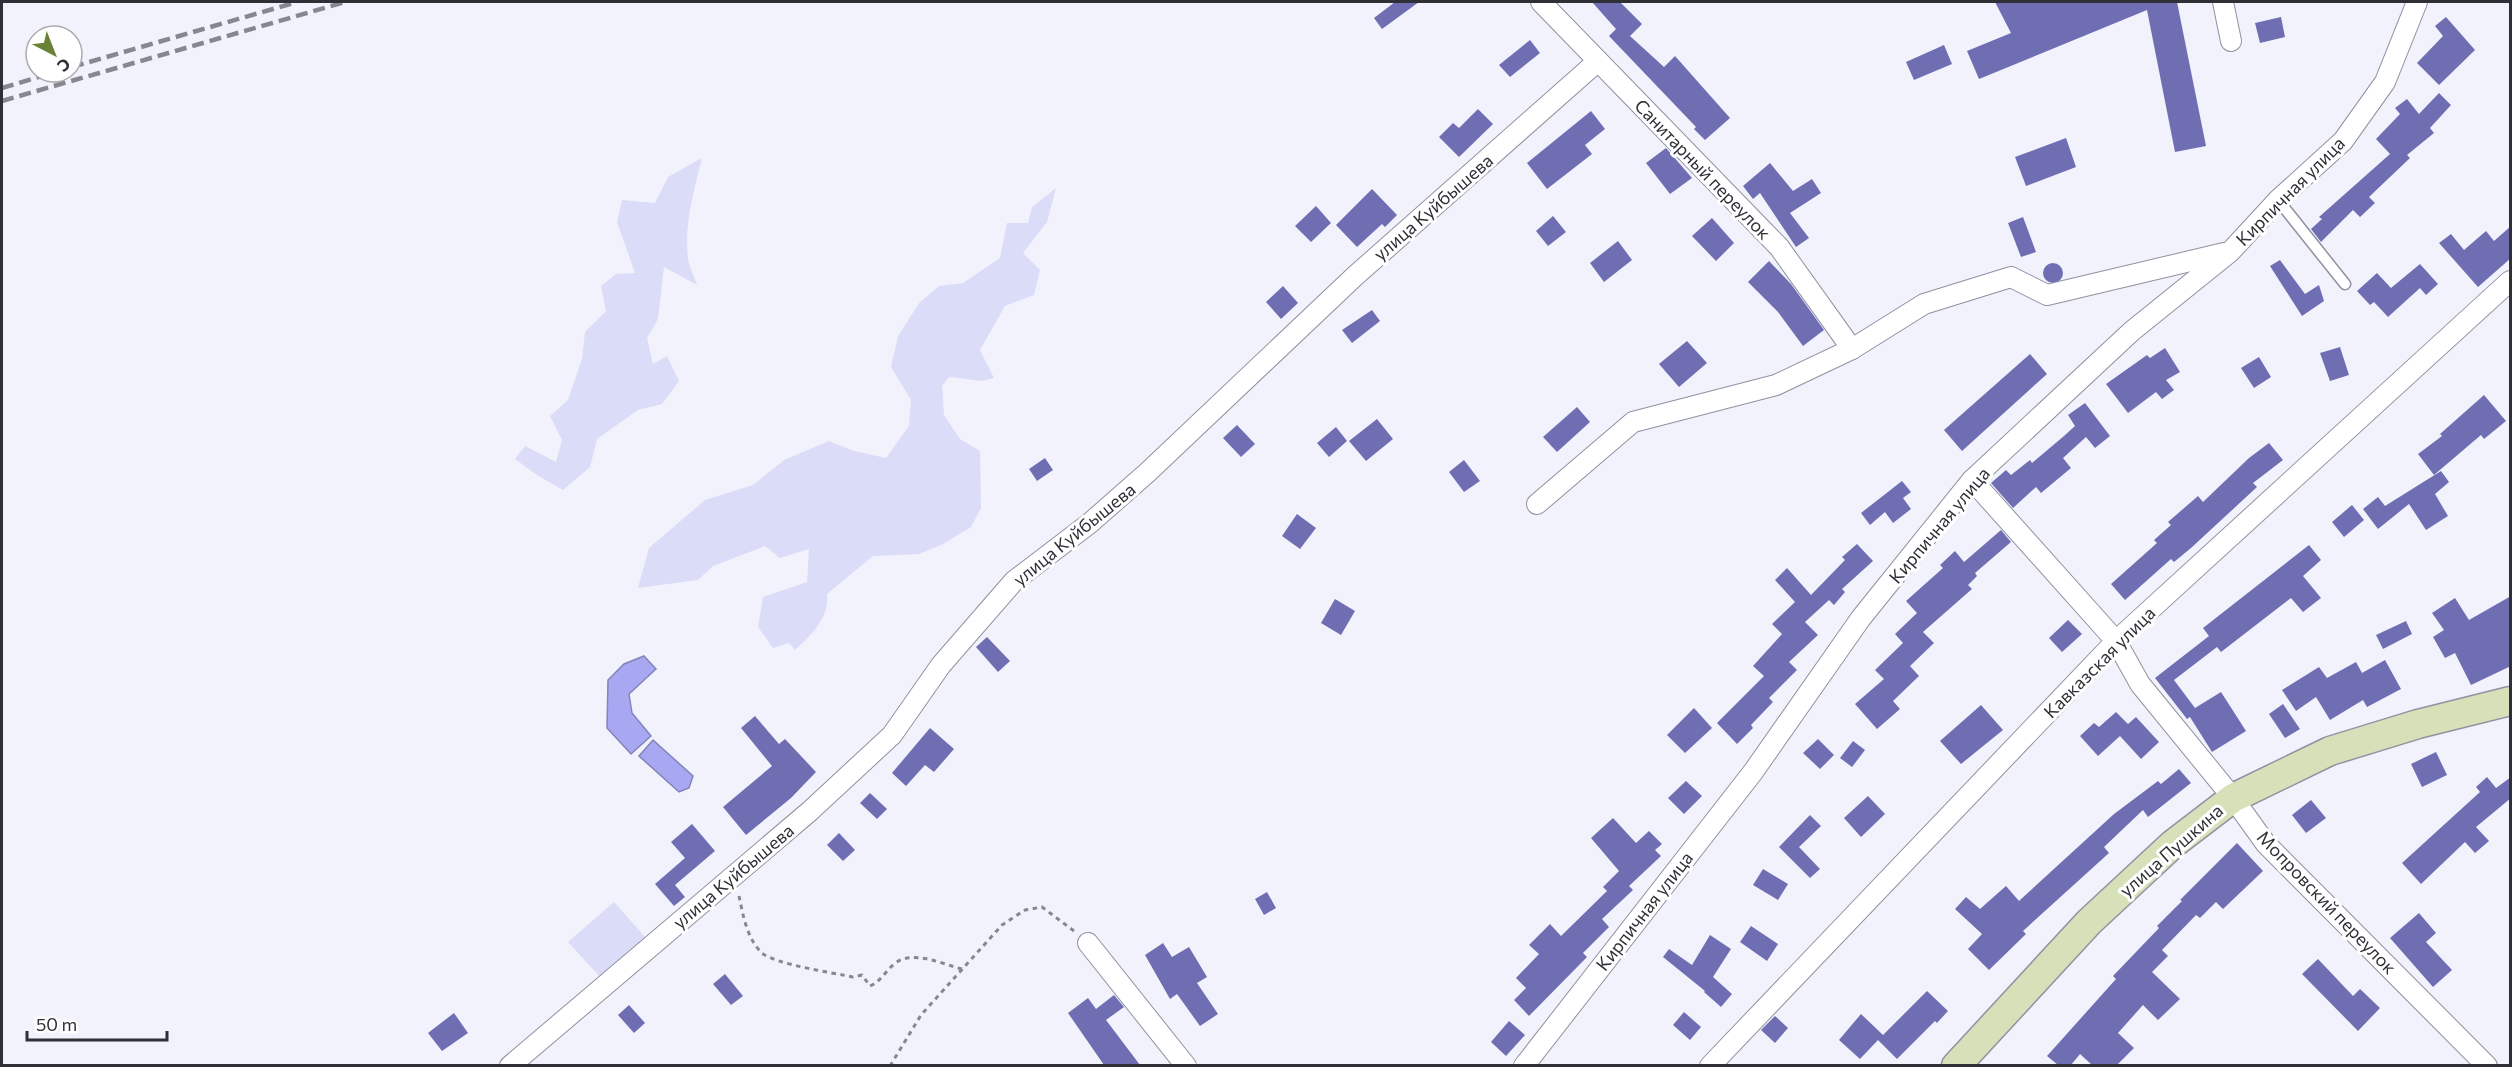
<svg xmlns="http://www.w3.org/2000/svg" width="2512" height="1067" viewBox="0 0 2512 1067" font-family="Commissioner,sans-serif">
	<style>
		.green { fill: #dbdcf8 }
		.water { fill: #a7a8f1; stroke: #8384b9; stroke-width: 1.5 }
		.building { fill: #6f6eb3 }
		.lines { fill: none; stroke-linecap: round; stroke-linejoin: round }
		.service-casing { stroke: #9091a1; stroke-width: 13 }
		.minor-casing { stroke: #9091a1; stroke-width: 22 }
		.secondary-casing { stroke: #9091a1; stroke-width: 31 }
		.path { stroke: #878790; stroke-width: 3; stroke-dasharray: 4.5 4.5; stroke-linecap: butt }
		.service { stroke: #fff; stroke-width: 10 }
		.minor { stroke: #fff; stroke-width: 20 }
		.secondary { stroke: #d6e0b9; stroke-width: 28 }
		.rail { stroke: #878790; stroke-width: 4.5; stroke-dasharray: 12 6; stroke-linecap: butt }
		.labels { text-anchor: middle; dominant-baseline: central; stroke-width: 6; stroke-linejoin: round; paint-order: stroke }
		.street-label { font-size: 18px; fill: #2f2f36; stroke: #fff }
	</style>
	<rect width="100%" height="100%" fill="#f2f2fd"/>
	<g class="green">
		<path d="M702,158C694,190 684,224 688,258C689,267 694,276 697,285L664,267L658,319L647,338L653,364L667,356L679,381L662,404L638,410L597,439L590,467L563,490L537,475L515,459L525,446L556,462L562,440L550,416L568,400L582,359L585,332L606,311L601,286L616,274L635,273L617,222L622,200L655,203L668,177Z"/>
		<path d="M1056,188L1047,222L1023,253L1040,270L1034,295L1005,306L980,350L994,378L982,381L949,377L942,386L944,415L960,439L980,451L981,508L971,527L943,544L919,554L873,556L827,594C830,617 811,636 795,650L789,643L773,648L758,627L763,597L807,582L809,549L780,558L765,546L713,566L698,580L638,588L649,548L705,500L753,485L784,460L829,441L854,451L886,458L909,426L911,400L891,367L898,336L920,302L939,286L963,283L1000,258L1007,223H1028L1032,207Z"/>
		<polygon points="614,902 646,938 601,978 568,942"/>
	</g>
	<g class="water">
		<polygon points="644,656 656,669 629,694 632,713 651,736 631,754 607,728 608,680 624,664"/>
		<polygon points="653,740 693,776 689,788 679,792 639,756"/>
	</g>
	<g class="building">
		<polygon points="1395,2 1419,2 1382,29 1374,18"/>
		<polygon points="1592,2 1620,2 1642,24 1630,36 1664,67 1675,56 1730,118 1705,140 1694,129 1696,127 1609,36 1616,29"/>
		<polygon points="1995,2 2177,2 2206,146 2175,152 2147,10 1979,79 1967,51 2011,33"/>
		<polygon points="2281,17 2285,37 2260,43 2255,23"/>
		<polygon points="2446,17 2475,50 2439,85 2417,63 2443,36 2435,26"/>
		<polygon points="1530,40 1540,53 1510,77 1499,65"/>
		<polygon points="1944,45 1952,64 1914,80 1906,62"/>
		<polygon points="2439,93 2451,105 2430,128 2434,133 2407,155 2410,158 2369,197 2375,203 2360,217 2353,210 2321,242 2311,229 2322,219 2319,217 2390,154 2376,139 2400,114 2395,108 2407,99 2419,114"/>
		<polygon points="1478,109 1493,124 1459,157 1439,137 1453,123 1459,128"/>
		<polygon points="1591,111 1605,129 1585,145 1592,154 1547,189 1527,163"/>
		<polygon points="2066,138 2076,167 2026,186 2015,157"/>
		<polygon points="1666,148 1692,178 1670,194 1646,163"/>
		<polygon points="1770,163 1793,191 1812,179 1821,193 1790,213 1809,238 1796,247 1760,193 1753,199 1743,186"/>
		<polygon points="1372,189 1397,215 1385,227 1382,224 1357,247 1336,225"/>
		<polygon points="1316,206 1331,223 1311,242 1295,226"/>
		<polygon points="1553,216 1566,232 1548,246 1536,231"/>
		<polygon points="2023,217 2036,252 2021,257 2008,223"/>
		<polygon points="1712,218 1734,243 1716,261 1692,236"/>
		<polygon points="2511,226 2511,258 2478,287 2439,243 2451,234 2464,250 2486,231 2494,241"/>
		<polygon points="1618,241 1632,260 1604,282 1590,263"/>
		<polygon points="2280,260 2305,294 2319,285 2324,301 2302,316 2270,266"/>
		<polygon points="1769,261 1791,284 1824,330 1803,346 1778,312 1748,282"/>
		<circle cx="2053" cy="273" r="10"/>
		<polygon points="2420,264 2438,284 2426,295 2420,288 2388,317 2374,302 2370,305 2357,291 2377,273 2391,288"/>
		<polygon points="1283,286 1298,303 1281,319 1266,302"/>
		<polygon points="1372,310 1380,321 1352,343 1342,330"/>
		<polygon points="1687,341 1707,363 1679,387 1659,364"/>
		<polygon points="2340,347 2349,375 2330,381 2320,353"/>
		<polygon points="2165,348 2180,372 2166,380 2174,390 2162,399 2156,392 2128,413 2106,384 2147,355 2150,358"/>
		<polygon points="2030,354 2047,374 1962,451 1944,430"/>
		<polygon points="2259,357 2271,377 2254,388 2241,368"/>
		<polygon points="2484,395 2506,421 2484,439 2481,435 2434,475 2418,454 2442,436 2440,434"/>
		<polygon points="2085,403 2110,436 2095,448 2086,437 2063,458 2071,468 2041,493 2036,487 2013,508 1991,483 2006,470 2011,475 2030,460 2032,463 2064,436 2075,426 2068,415"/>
		<polygon points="1577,407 1590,422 1557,452 1543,437"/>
		<polygon points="1377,419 1393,439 1366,461 1349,441"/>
		<polygon points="1237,425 1255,444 1241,457 1223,438"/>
		<polygon points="1336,427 1347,441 1329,457 1317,443"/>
		<polygon points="2269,443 2283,460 2253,483 2257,487 2191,548 2174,562 2171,559 2125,600 2111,584 2157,543 2154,540 2171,525 2168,522 2198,496 2203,502 2249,458"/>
		<polygon points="1045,458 1053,470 1037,481 1029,469"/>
		<polygon points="1464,460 1480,481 1464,492 1449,472"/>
		<polygon points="2441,471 2449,482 2435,494 2448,516 2426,530 2409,504 2378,529 2363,509 2378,497 2385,506"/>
		<polygon points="1902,481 1911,492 1903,498 1911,509 1893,523 1885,512 1870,525 1861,513"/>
		<polygon points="2352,505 2364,520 2344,537 2332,522"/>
		<polygon points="1297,514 1316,528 1300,549 1282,536"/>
		<polygon points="2001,530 2011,542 1975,573 1977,576 1968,585 1972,589 1923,632 1934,643 1910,666 1919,676 1893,701 1900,709 1877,729 1855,704 1884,679 1875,670 1903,643 1895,634 1917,613 1906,601 1943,568 1940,565 1955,551 1964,562"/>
		<polygon points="1857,544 1873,561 1842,589 1845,592 1834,605 1829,600 1805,622 1818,635 1789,662 1797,670 1769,698 1773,702 1751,725 1753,728 1737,744 1717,723 1764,676 1753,666 1782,634 1772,624 1795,602 1775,580 1787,568 1811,595 1845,560 1842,557"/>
		<polygon points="2309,545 2321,560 2303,576 2321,598 2303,612 2291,598 2221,652 2217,647 2174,680 2195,708 2221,692 2246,731 2212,752 2190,717 2187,719 2155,678 2209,636 2203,628"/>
		<polygon points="2511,596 2511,666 2471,685 2455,653 2445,658 2433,637 2444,630 2432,613 2455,598 2469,620"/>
		<polygon points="1335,599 1355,611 1341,635 1321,623"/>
		<polygon points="2068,620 2082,634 2062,652 2049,638"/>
		<polygon points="2406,621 2412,634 2383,649 2376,635"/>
		<polygon points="987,637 1010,661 998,672 976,647"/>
		<polygon points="2385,660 2401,689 2367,707 2363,700 2330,720 2316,697 2296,711 2282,690 2319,667 2327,678 2356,662 2362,673"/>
		<polygon points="2283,704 2300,729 2285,738 2269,714"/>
		<polygon points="1981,705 2003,730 1961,764 1940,741"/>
		<polygon points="1694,708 1712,728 1685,753 1667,735"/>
		<polygon points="2116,712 2128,724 2136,717 2159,742 2141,759 2120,736 2098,756 2080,736 2094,723 2099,727"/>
		<polygon points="755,716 779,744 785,739 816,772 791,798 746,835 723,807 772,766 741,728"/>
		<polygon points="930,728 954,749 934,772 925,765 906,786 892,773"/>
		<polygon points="1818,739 1834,755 1820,769 1803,753"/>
		<polygon points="1853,741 1865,750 1852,767 1840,758"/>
		<polygon points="2436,752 2447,775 2422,787 2411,764"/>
		<polygon points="2179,769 2191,783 2148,817 2143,810 2104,847 2109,853 2023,931 2026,934 1989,970 1968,949 1982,934 1955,909 1966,897 1980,909 2006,886 2019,901 2114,814 2158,781 2161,784"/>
		<polygon points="2487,777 2496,788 2511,777 2511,798 2476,827 2489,841 2475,853 2465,842 2421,884 2402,863 2480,792 2476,787"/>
		<polygon points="1686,781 1702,796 1684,814 1668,798"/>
		<polygon points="870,793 887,809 877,819 860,803"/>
		<polygon points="1868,796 1885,814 1861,837 1844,818"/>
		<polygon points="2311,800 2326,818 2306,833 2292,815"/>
		<polygon points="1810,815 1821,826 1799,847 1820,869 1810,878 1779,847"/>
		<polygon points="1613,818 1636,843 1649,831 1662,844 1655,850 1661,856 1629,886 1633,890 1602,919 1609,927 1583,953 1587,957 1529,1016 1514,1000 1526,988 1516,978 1539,954 1529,945 1550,924 1561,936 1607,891 1603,887 1619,871 1591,838"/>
		<polygon points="692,824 715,851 675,885 685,897 674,906 655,884 685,858 671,842"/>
		<polygon points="839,833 855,850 843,861 827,845"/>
		<polygon points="2237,843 2263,871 2223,909 2216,902 2200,918 2196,915 2162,950 2168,956 2152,972 2180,999 2158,1020 2143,1005 2118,1033 2134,1048 2117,1065 2092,1065 2080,1054 2071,1065 2058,1065 2047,1056 2116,979 2113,976 2159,928 2157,926 2182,901 2180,900"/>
		<polygon points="1763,869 1788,884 1778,900 1753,885"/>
		<polygon points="1267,892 1276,908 1264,915 1255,899"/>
		<polygon points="2419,913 2436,933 2426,942 2452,970 2433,987 2390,938"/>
		<polygon points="1751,926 1778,944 1767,961 1740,942"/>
		<polygon points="1710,935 1731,949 1713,977 1732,994 1721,1007 1704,992 1705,991 1663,957 1669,949 1692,965"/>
		<polygon points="1163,943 1172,957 1189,947 1207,977 1197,983 1218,1014 1200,1026 1177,994 1170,999 1145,955"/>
		<polygon points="2318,959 2353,996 2360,989 2380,1008 2358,1031 2302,974"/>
		<polygon points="725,974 743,996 731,1005 713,984"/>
		<polygon points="1927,991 1948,1011 1937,1023 1935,1021 1897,1059 1878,1040 1860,1059 1839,1040 1861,1014 1883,1035"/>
		<polygon points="1114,995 1124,1007 1106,1020 1140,1065 1104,1065 1068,1013 1088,998 1096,1009"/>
		<polygon points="629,1005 645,1023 634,1033 618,1015"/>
		<polygon points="1684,1012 1701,1027 1690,1040 1673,1025"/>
		<polygon points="454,1013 468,1033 442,1051 428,1033"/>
		<polygon points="1775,1016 1788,1028 1775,1043 1761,1030"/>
		<polygon points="1509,1021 1525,1035 1506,1056 1491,1042"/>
	</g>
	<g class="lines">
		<g class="service-casing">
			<polyline id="service" points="2278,200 2345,284"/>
		</g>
		<g class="minor-casing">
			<g id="minor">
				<polyline points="1541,2 1779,247 1852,349"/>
				<polyline points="2223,2 2231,41"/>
				<polyline points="1972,480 2116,641 2140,684 2233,798 2266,844 2487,1066"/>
				<polyline points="1537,504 1633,422 1776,385 1852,349 1924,304 2011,277 2047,295 2224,253"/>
				<polyline points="1088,943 1186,1066"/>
				<polyline points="510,1066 810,811 892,735 941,665 1014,581 1090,523 1148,472 1355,276 1598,61"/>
				<polyline points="1524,1066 1753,772 1861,618 1972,480 2132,331 2230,252 2278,200 2343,141 2385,82 2417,2"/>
				<polyline points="1710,1066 2116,641 2510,281"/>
			</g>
		</g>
		<g class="secondary-casing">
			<polyline id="secondary" points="1956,1066 2089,922 2173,844 2233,798 2330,751 2418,724 2510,701"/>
		</g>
		<g class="path">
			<path d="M739,896C743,915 747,939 762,953C774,964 834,973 853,977L862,975L870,986C881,981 885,972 894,964C912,949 942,964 962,969"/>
			<polyline points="890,1066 921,1015 1002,925 1025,910 1042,907 1074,931"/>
		</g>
		<use href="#service" class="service"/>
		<use href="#minor" class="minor"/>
		<use href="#secondary" class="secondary"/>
		<g class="rail">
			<polyline points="72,67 297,2"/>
			<polyline points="2,88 55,72"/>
			<polyline points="2,101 345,2"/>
		</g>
	</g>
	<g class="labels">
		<g class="street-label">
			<text transform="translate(1703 169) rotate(46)">Санитарный переулок</text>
			<text transform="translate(2290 191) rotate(-45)">Кирпичная улица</text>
			<text transform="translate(1433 207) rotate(-41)">улица Куйбышева</text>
			<text transform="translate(1939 525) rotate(-50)">Кирпичная улица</text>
			<text transform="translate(1074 534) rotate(-39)">улица Куйбышева</text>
			<text transform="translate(2099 662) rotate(-45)">Кавказская улица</text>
			<text transform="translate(2171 850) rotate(-41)">улица Пушкина</text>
			<text transform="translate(733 876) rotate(-40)">улица Куйбышева</text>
			<text transform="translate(2327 902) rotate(46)">Мопровский переулок</text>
			<text transform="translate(1644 911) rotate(-52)">Кирпичная улица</text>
		</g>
	</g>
	<rect width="2512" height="1067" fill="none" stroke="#2f2f36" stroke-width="6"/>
	<g transform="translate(54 54) rotate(138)"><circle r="28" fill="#ffffff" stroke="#acacaf" stroke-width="1.5"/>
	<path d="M0-4.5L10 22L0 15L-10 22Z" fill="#6a8234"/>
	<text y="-9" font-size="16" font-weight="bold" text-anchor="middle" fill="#2f2f36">С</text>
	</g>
	<path d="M27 1031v9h140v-9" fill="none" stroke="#2f2f36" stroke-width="3"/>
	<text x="36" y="1031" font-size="18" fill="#2f2f36" stroke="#ffffff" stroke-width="4.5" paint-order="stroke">50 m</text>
</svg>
